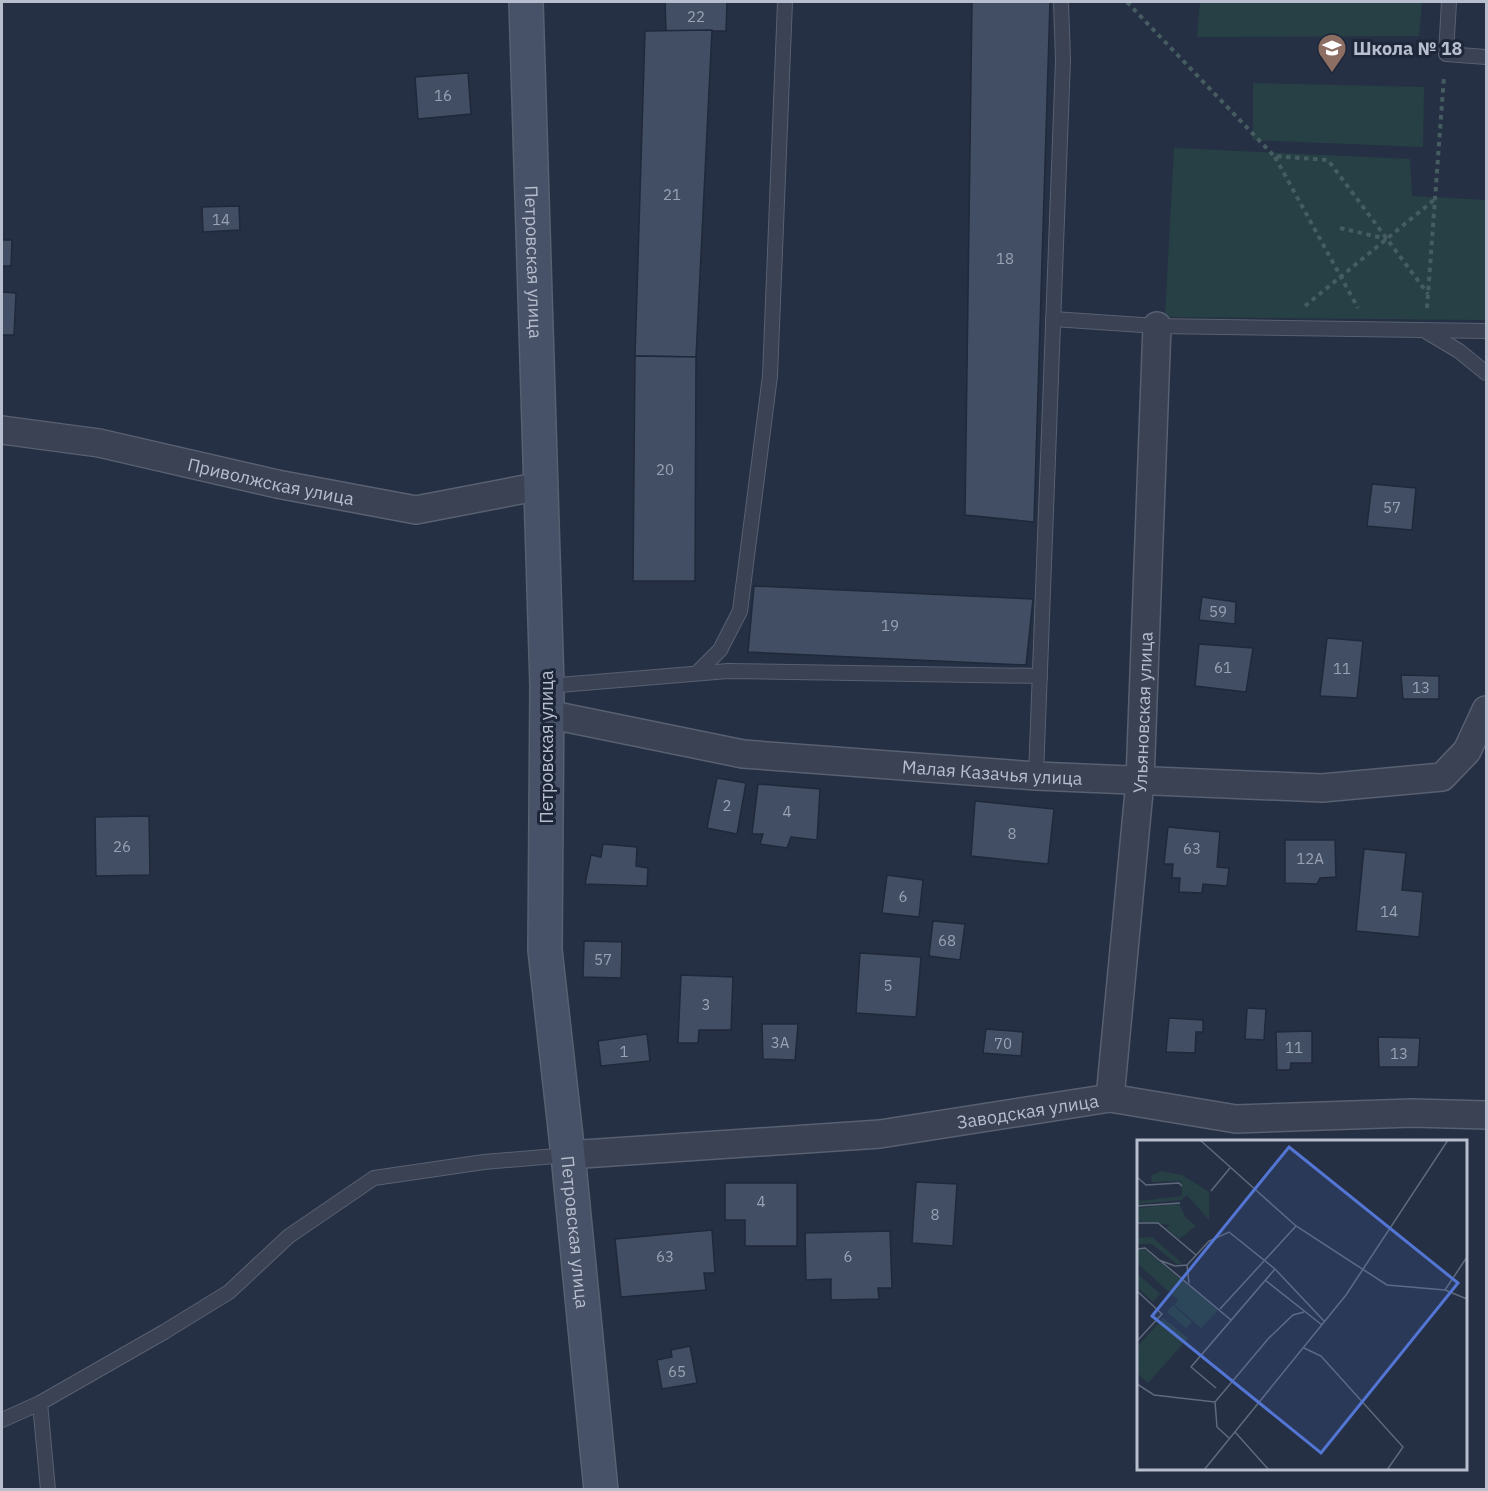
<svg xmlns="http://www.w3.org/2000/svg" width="1488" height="1491" viewBox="0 0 1488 1491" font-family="'IBM Plex Sans',sans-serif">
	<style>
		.green { fill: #274045 }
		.building { fill: #414e64; stroke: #20293b; stroke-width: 1.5 }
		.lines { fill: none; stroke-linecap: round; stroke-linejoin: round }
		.lane-casing { stroke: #586071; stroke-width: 16 }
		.street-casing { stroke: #586071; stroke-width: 30 }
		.secondary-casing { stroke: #586071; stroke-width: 36 }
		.path { stroke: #455c61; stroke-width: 4; stroke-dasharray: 4.5 4.5; stroke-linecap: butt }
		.lane { stroke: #3a4254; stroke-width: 14 }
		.street { stroke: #3a4254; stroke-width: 27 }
		.secondary { stroke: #475167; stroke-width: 33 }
		.labels { text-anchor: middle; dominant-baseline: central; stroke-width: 6; stroke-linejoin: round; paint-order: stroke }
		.number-label { font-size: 15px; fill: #9aa2b3 }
		.poi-label { font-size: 18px; font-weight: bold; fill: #b7becd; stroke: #1e2739; text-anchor: start }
		.street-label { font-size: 18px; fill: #b7becd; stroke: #1e2739 }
		.inset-road { fill: none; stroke: #5f697b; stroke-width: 1.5 }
		.view { fill: #5375d4; fill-opacity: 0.15; stroke: #5375d4; stroke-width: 3 }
		.inset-edge { fill: none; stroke: #b7becd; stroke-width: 3 }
	</style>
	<rect width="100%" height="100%" fill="#253044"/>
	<g class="green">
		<polygon points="1200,2 1422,2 1419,36 1197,37"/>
		<polygon points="1253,83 1424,87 1423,147 1253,140"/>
		<polygon points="1174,148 1410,159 1412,196 1486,200 1486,320 1165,317"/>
	</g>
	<g class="building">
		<polygon points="665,2 727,2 726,31 666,31"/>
		<polygon points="972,2 1050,2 1034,522 965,515"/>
		<polygon points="712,30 696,357 635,356 645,31"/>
		<polygon points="468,73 471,114 418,119 415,77"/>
		<polygon points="239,206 240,230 203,232 202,207"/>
		<polygon points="2,240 12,240 11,266 2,266"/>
		<polygon points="2,292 16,293 14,335 2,335"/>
		<polygon points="635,356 696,357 695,581 633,581"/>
		<polygon points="1372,484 1416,488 1412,530 1367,526"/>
		<polygon points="754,586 1033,599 1026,665 748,652"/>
		<polygon points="1202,597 1236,602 1235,624 1199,620"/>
		<polygon points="1327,638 1363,641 1357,698 1320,696"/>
		<polygon points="1199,644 1253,648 1246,692 1195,686"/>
		<polygon points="1401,675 1439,676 1439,699 1403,699"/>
		<polygon points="717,778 746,783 737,834 707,828"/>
		<polygon points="758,784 820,789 817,840 791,837 787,848 760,844 763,834 752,834"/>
		<polygon points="975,801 1054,809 1048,864 971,856"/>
		<polygon points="149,816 150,875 96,876 95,817"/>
		<polygon points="1168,827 1220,832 1217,867 1229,868 1227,886 1203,884 1202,893 1179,892 1180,878 1172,878 1173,864 1164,864"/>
		<polygon points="1285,840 1335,840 1336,877 1320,878 1317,884 1285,883"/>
		<polygon points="603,844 637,847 636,866 648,868 647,886 585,884 591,855 601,857"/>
		<polygon points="1364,849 1406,853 1402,890 1423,892 1419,937 1356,931"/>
		<polygon points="887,875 923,880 919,917 882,913"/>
		<polygon points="933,921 965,924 960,960 929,956"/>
		<polygon points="584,941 622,942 621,978 583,977"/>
		<polygon points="860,953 921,957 916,1017 856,1013"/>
		<polygon points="681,975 733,977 731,1030 699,1030 698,1043 678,1043"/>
		<polygon points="1247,1008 1266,1009 1264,1040 1245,1039"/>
		<polygon points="1169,1018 1203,1020 1203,1032 1196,1032 1195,1053 1166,1052"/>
		<polygon points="762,1024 798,1024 795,1060 763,1059"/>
		<polygon points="986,1029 1023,1032 1021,1056 983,1053"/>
		<polygon points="1312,1031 1312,1063 1291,1063 1290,1070 1277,1070 1276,1032"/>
		<polygon points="647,1034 650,1061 601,1066 598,1041"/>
		<polygon points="1378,1037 1420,1038 1418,1067 1379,1067"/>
		<polygon points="916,1182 957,1184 953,1246 912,1243"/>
		<polygon points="725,1183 797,1183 797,1246 745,1246 745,1220 725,1220"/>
		<polygon points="712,1230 715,1273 704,1273 706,1290 621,1297 615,1239"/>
		<polygon points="890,1231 892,1288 878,1288 879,1299 831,1300 831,1279 806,1280 805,1233"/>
		<polygon points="690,1346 697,1383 662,1389 657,1360 672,1357 671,1350"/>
	</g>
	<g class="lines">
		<g class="lane-casing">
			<g id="lane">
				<polyline points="1449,2 1446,54 1486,57"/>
				<polyline points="1053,319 1157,326 1486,331"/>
				<polyline points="1427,332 1459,351 1486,373"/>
				<polyline points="697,673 720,650 740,611 770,376 785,2"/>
				<polyline points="547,686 728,671 1040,676"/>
				<polyline points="1036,776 1063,60 1061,2"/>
				<polyline points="40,1403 48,1490"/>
				<polyline points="2,1420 40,1403 164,1332 229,1292 289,1236 374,1178 484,1162 568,1155"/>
			</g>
		</g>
		<g class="street-casing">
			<g id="street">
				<path id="s1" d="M2,430L99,443L277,484L416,510L541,486"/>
				<path id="s2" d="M547,714L743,754L1036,776L1322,788L1442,777L1467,751L1486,710"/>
				<path id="s3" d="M1110,1098L1140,781L1157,326"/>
				<path id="s4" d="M568,1155L880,1134L1110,1098L1236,1119L1412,1113L1486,1115"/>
			</g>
		</g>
		<g class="secondary-casing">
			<g id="secondary">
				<path id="s5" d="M526,2L547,686L545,950L568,1155L601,1490"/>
			</g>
		</g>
		<g class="path">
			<polyline points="1127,2 1274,156 1328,160 1428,294"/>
			<polyline points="1275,157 1358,308"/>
			<polyline points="1340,228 1387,239"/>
			<polyline points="1305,306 1434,200"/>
			<polyline points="1427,308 1444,76"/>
		</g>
		<use href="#lane" class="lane"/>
		<use href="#street" class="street"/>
		<use href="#secondary" class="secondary"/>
	</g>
	<defs>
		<g id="school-pin" transform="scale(1.5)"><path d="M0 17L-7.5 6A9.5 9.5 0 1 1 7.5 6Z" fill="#8d6e63" stroke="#1e2739"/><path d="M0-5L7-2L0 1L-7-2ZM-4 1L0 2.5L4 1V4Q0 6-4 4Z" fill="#fff"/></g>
	</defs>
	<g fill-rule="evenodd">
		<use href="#school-pin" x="1332" y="48"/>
	</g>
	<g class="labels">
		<g class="number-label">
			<text x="696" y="16">22</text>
			<text x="443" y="95">16</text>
			<text x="672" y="194">21</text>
			<text x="221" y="219">14</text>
			<text x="1005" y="258">18</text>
			<text x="665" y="469">20</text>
			<text x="1392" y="507">57</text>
			<text x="1218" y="611">59</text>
			<text x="890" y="625">19</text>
			<text x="1223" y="667">61</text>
			<text x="1342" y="668">11</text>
			<text x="1421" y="687">13</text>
			<text x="727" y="805">2</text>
			<text x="787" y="811">4</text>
			<text x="1012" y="833">8</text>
			<text x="122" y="846">26</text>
			<text x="1192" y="848">63</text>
			<text x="1310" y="858">12А</text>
			<text x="903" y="896">6</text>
			<text x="1389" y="911">14</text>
			<text x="947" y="940">68</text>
			<text x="603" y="959">57</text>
			<text x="888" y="985">5</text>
			<text x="706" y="1004">3</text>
			<text x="780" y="1042">3А</text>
			<text x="1003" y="1043">70</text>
			<text x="1294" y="1047">11</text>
			<text x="624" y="1051">1</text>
			<text x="1399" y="1053">13</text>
			<text x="761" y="1201">4</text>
			<text x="935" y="1214">8</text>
			<text x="665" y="1256">63</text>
			<text x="848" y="1256">6</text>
			<text x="677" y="1371">65</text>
		</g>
		<g class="poi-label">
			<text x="1353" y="48">Школа № 18</text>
		</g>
		<g class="street-label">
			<text stroke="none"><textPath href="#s5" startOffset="260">Петровская улица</textPath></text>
			<text stroke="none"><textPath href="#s1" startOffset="274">Приволжская улица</textPath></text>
			<text stroke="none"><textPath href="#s3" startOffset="387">Ульяновская улица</textPath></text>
			<text transform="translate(546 747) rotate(-90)">Петровская улица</text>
			<text stroke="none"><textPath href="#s2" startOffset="450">Малая Казачья улица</textPath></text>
			<text stroke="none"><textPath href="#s4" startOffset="462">Заводская улица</textPath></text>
			<text stroke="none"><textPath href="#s5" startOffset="1232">Петровская улица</textPath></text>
		</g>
	</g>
	<g transform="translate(1137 1140)">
		<rect width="330" height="330" fill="#253044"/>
		<path d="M24,31L45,35L72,52V80L50,55L44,60L0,64V58L4,61L45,56L44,41L15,42L14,36ZM42,64L49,78L59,86L42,99L29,88L33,85L0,81V68ZM15,97L44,122L53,117L41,125L15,104H0V98ZM7,109L81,170L64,188L38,165L41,160L0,123V110ZM0,133L23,154L16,162L0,147ZM36,165L55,182L49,188L30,172ZM26,178L51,198L11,243L0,233V207Z" fill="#274045"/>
		<path class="inset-road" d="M63,0L159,86L250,145L308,150L330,159M0,37L9,45L42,43L45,46M74,51L93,28M0,66L43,63M0,83H21L59,115M0,109L8,108L94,180M22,120L38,126L50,125L72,101L92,92L138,129L187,181M50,125L52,143M128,140L185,185M308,150L330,117M0,151L25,174L0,201M83,169L159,86M167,208L184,216L266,307L250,330M0,244L17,255L78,262M79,248L54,227L138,129M98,292L132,330M92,298L80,287L78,262L131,199L156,175L167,172M67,330L209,155L311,0"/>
		<path class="view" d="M152,7L321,143L184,313L15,176Z"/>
		<rect width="330" height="330" class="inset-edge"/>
	</g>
	<rect width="1488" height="1491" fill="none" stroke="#b7becd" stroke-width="6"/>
</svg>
